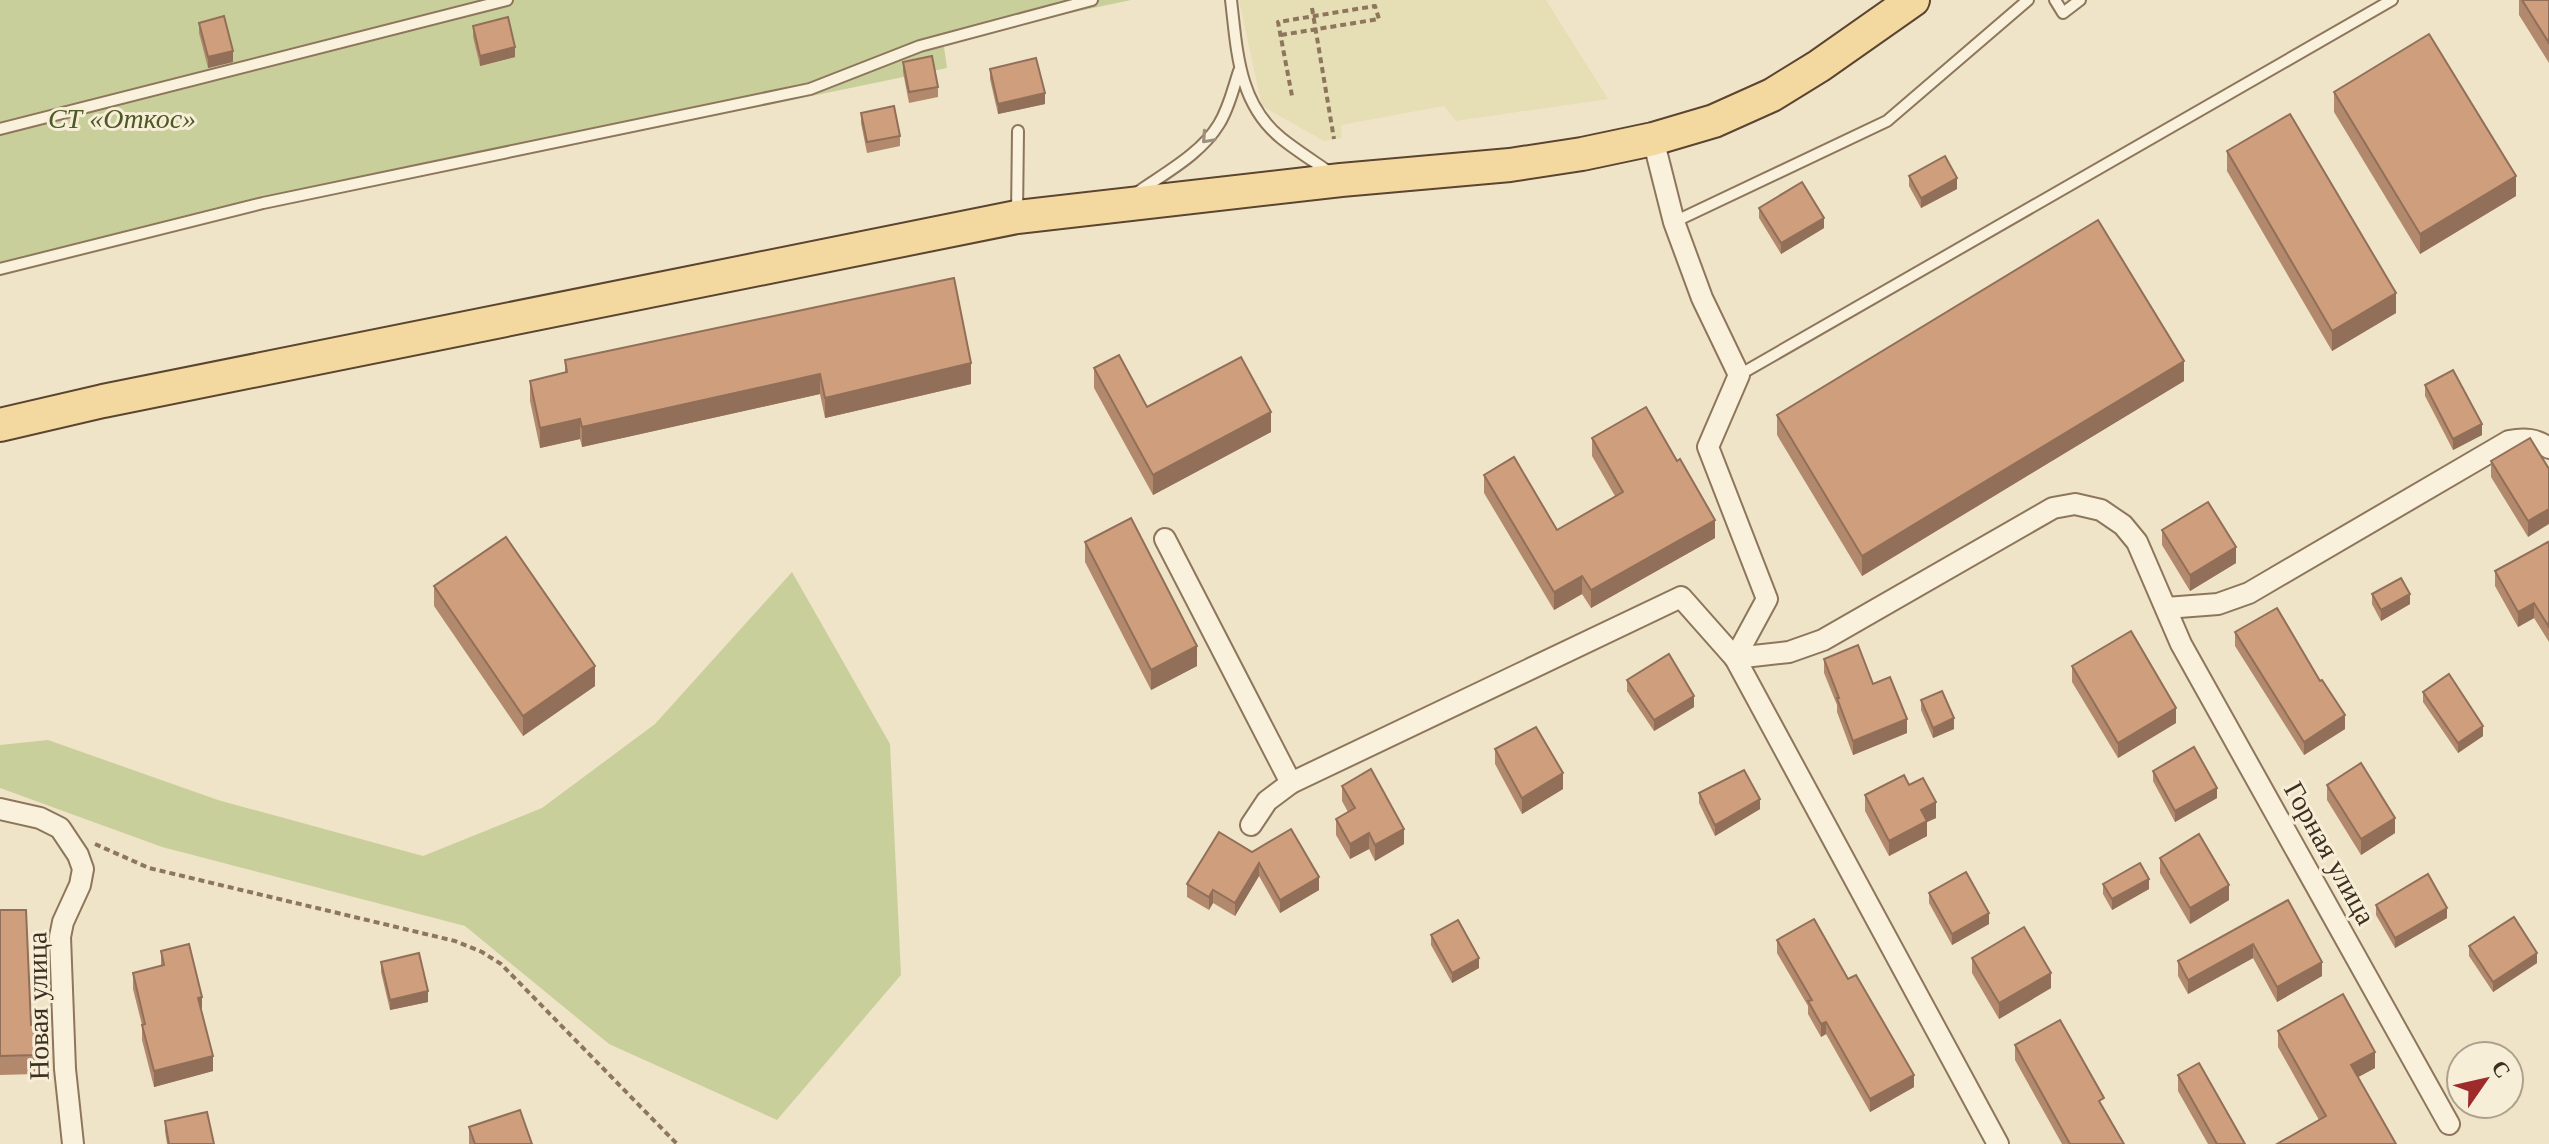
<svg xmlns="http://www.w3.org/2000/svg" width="2549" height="1144" viewBox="0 0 2549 1144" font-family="Georgia,serif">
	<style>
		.farmland { fill: #e6deb5 }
		.green { fill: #c9cf9b }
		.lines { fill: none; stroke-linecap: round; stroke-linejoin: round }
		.service-casing { stroke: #8d765c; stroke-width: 14 }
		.minor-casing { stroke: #8d765c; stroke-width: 24 }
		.primary-casing { stroke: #5b4430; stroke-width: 36 }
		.path { stroke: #8d765c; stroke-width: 4; stroke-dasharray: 6 4; stroke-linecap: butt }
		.service { stroke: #faf1dc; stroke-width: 10 }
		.minor { stroke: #faf1dc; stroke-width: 20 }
		.primary { stroke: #f3d9a0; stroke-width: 32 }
		.wall { fill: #b2896c }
		.shaded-wall { fill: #916f58 }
		.building { fill: #cf9f7d; stroke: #916f58; stroke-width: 2 }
		.oneway { stroke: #9c907e }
		.labels { text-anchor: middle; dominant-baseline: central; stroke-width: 6; stroke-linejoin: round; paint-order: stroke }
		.park-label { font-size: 28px; font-style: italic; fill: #4d5a26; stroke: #f7eed8 }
		.street-label { font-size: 28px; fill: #3d2e20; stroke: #f7eed8 }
	</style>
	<rect width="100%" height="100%" fill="#f0e4c8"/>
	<polygon class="farmland" points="1239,0 1546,0 1608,99 1456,121 1444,106 1341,125 1342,138 1324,141 1262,106"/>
	<g class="green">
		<polygon points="0,0 1131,0 943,40 947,68 72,249 0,276"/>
		<polygon points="792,572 890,744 901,975 777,1120 609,1044 465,926 162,847 0,788 0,745 48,740 218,800 423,856 542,808 655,724"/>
	</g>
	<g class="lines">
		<g class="service-casing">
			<g id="service">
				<path d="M1231,0C1237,50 1238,103 1281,138C1297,151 1315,162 1332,174"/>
				<polyline points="2055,0 2063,13 2080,0"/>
				<polyline points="0,129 507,0"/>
				<path d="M1138,192C1165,173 1201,154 1219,124C1229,108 1233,89 1239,71"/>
				<polyline points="1017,215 1018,131"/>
				<polyline points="1674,222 1887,121 2028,0"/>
				<polyline points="0,269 263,203 810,89 920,46 1092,0"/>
				<polyline points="1739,375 2392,0"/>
			</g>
		</g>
		<g class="minor-casing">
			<g id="minor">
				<polyline points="1653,139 1674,222 1702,298 1739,375 1708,447 1767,599 1735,658"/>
				<polyline points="1165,539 1291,783"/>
				<path d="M2166,608L2218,604L2249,593L2509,441C2525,438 2536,439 2549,448"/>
				<polyline points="1735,658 1789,652 1823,640 2053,508 2075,504 2101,510 2123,525 2137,542 2181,644 2449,1124"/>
				<polyline points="0,809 40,818 60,828 78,855 83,869 80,885 63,922 60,937 65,1069 73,1144"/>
				<polyline points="1251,825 1267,801 1291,783 1681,597 1735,658 1998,1144"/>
			</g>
		</g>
		<g class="primary-casing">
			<polyline id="primary" points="0,425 103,401 1017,217 1341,180 1510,165 1582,154 1653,139 1714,121 1772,95 1819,66 1913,0"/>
		</g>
		<g class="path">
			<polyline points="1312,8 1334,139"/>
			<polyline points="1281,35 1379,19 1375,6 1278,22 1292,96"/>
			<polyline points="95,844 149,868 455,941 482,952 501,964 677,1144"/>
		</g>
		<use href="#service" class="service"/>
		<use href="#minor" class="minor"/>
		<use href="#primary" class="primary"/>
	</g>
	<g class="wall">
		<polygon points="2519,0 2549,0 2549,63 2519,15"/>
		<polygon points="199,23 233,62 208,68 199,33"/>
		<polygon points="473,26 515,57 480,66 473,37"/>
		<polygon points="903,62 938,87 938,97 909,103 903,72"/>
		<polygon points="990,69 1045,104 998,114 990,79"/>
		<polygon points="2334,92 2516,196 2420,254 2334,112"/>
		<polygon points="861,113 900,136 900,146 867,153 861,123"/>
		<polygon points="2227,151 2396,313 2332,351 2227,171"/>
		<polygon points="1909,176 1957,189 1921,208 1909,186"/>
		<polygon points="1759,208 1824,228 1781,254 1759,218"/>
		<polygon points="565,360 971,384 825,418 820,394 582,447 580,439 540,448 530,401 530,381 565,372"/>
		<polygon points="1094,368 1147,407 1271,432 1153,495 1094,388"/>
		<polygon points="2184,381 1862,576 1777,435 1777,415"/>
		<polygon points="2425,385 2482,435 2453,450 2425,396"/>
		<polygon points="1592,438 1715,538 1591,608 1582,594 1554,610 1484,493 1484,475 1557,530 1615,496 1592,456"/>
		<polygon points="2491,461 2549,469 2528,537 2491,477"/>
		<polygon points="2162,530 2236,563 2190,591 2162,545"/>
		<polygon points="1085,542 1197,666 1151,690 1085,562"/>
		<polygon points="2549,544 2549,642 2534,618 2518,627 2495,586 2495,571"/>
		<polygon points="434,586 595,686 523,736 434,606"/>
		<polygon points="2372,594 2410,604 2381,621 2372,604"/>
		<polygon points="2235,632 2345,729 2304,755 2235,646"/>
		<polygon points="1824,659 1873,684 1907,733 1853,755 1837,712 1837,705 1824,673"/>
		<polygon points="2072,666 2176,723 2118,758 2072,682"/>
		<polygon points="1627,680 1694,707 1654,731 1627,691"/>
		<polygon points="2423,692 2483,736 2458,753 2423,702"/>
		<polygon points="1921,700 1954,729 1933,738 1921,710"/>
		<polygon points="1495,749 1563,789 1522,814 1495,764"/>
		<polygon points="2153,771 2217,798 2175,822 2153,781"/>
		<polygon points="1909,785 1936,818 1927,822 1927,836 1889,856 1865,811 1865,795"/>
		<polygon points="2327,785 2395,833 2361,855 2327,800"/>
		<polygon points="1342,786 1404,844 1375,861 1369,849 1350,859 1336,835 1336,819 1348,812 1342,801"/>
		<polygon points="1699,793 1760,809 1715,836 1699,803"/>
		<polygon points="1219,832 1319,890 1280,913 1259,876 1235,916 1213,903 1209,910 1187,897 1187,884"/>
		<polygon points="2160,858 2229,900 2190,924 2160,873"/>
		<polygon points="2103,884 2149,889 2112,910 2103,894"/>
		<polygon points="1929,893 1989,924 1952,945 1929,903"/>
		<polygon points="2288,900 2322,976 2277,1002 2253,958 2188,994 2178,976 2178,961"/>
		<polygon points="2376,905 2447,918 2395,948 2376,915"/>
		<polygon points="0,910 31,1025 35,1055 35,1074 0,1075"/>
		<polygon points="1431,935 1479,968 1452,983 1431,945"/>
		<polygon points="1777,940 1848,979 1914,1087 1870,1112 1826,1034 1821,1037 1808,1014 1808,1006 1777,953"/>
		<polygon points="2469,946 2537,963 2493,992 2469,956"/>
		<polygon points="161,951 202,1012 213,1071 154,1087 142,1040 142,1025 133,989 133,973 161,966"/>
		<polygon points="1972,958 2051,988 1999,1019 1972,973"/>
		<polygon points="381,962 428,1002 390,1010 381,972"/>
		<polygon points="2278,1031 2375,1068 2358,1077 2396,1144 2319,1120 2278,1047"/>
		<polygon points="2015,1045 2104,1109 2124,1144 2062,1144 2015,1060"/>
		<polygon points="2178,1075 2245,1144 2208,1144 2178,1091"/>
		<polygon points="165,1121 214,1144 167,1144 165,1131"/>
		<polygon points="469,1127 532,1144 469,1144"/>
	</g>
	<g class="shaded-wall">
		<polygon points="515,47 515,57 480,66 480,56"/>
		<polygon points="233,51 233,62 208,68 208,57"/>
		<polygon points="1045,93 1045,104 998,114 998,104"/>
		<polygon points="2516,176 2516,196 2420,254 2420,234"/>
		<polygon points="1957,178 1957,189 1921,208 1921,198"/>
		<polygon points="1824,218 1824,228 1781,254 1781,243"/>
		<polygon points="2396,293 2396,313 2332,351 2332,331"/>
		<polygon points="2184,361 2184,381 1862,576 1862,556"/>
		<polygon points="971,363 971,384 825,418 825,398"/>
		<polygon points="820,374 820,394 582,447 582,427"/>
		<polygon points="1271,412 1271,432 1153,495 1153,475"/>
		<polygon points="580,419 580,439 540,448 540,428"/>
		<polygon points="2482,424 2482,435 2453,450 2453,439"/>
		<polygon points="2549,509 2549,524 2528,537 2528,521"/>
		<polygon points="1715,520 1715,538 1591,608 1591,590"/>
		<polygon points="2236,547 2236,563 2190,591 2190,575"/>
		<polygon points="1582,576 1582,594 1554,610 1554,592"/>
		<polygon points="2410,594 2410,604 2381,621 2381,610"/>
		<polygon points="2534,603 2534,618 2518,627 2518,612"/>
		<polygon points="1197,646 1197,666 1151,690 1151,670"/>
		<polygon points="595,666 595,686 523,736 523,716"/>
		<polygon points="1694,696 1694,707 1654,731 1654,720"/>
		<polygon points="2176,708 2176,723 2118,758 2118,743"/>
		<polygon points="2345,715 2345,729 2304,755 2304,742"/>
		<polygon points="1954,718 1954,729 1933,738 1933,728"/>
		<polygon points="1907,719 1907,733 1853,755 1853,741"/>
		<polygon points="2483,726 2483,736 2458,753 2458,743"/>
		<polygon points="1563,773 1563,789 1522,814 1522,798"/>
		<polygon points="2217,788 2217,798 2175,822 2175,811"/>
		<polygon points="1760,799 1760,809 1715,836 1715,825"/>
		<polygon points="1936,802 1936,818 1927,822 1927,836 1889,856 1889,841 1921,810"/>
		<polygon points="2395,818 2395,833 2361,855 2361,839"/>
		<polygon points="1404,829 1404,844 1375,861 1375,845"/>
		<polygon points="1369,833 1369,849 1350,859 1350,844"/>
		<polygon points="1259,863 1259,876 1235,916 1235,903"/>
		<polygon points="1319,877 1319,890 1280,913 1280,900"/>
		<polygon points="2149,879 2149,889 2112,910 2112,899"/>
		<polygon points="2229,885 2229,900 2190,924 2190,908"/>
		<polygon points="1213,890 1213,903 1209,910 1209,897"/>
		<polygon points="2447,908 2447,918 2395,948 2395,938"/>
		<polygon points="1989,913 1989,924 1952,945 1952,934"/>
		<polygon points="2253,944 2253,958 2188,994 2188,980"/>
		<polygon points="2537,953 2537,963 2493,992 2493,982"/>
		<polygon points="1479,958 1479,968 1452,983 1452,973"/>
		<polygon points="2322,962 2322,976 2277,1002 2277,987"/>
		<polygon points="2051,973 2051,988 1999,1019 1999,1003"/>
		<polygon points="428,991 428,1002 390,1010 390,1000"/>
		<polygon points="202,997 202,1012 198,1013 198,998"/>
		<polygon points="1826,1022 1826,1034 1821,1037 1821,1024"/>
		<polygon points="2375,1052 2375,1068 2351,1081 2351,1065"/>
		<polygon points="213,1056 213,1071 154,1087 154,1071"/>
		<polygon points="1914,1075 1914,1087 1870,1112 1870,1099"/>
	</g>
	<g class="building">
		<polygon points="2522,0 2549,0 2549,43"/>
		<polygon points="224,16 233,51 208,57 199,23"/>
		<polygon points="508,17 515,47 480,56 473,26"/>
		<polygon points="2429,34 2516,176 2420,234 2334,92"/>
		<polygon points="932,56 938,87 909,92 903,62"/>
		<polygon points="1036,58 1045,93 998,104 990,69"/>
		<polygon points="894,106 900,136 867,142 861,113"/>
		<polygon points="2290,114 2396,293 2332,331 2227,151"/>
		<polygon points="1945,156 1957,178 1921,198 1909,176"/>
		<polygon points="1802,182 1824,218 1781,243 1759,208"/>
		<polygon points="2098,220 2184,361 1862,556 1777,415"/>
		<polygon points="954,278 971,363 825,398 820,374 582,427 580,419 540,428 530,381 567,372 565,360"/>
		<polygon points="1119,355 1147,407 1241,357 1271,412 1153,475 1094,368"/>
		<polygon points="2453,370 2482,424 2453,439 2425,385"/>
		<polygon points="1646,407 1677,461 1680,459 1715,520 1591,590 1582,576 1554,592 1484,475 1514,457 1557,530 1623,492 1592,438"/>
		<polygon points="2530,438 2549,469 2549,509 2528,521 2491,461"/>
		<polygon points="2208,502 2236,547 2190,575 2162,530"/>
		<polygon points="1131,518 1197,646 1151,670 1085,542"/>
		<polygon points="506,537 595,666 523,716 434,586"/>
		<polygon points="2548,542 2549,544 2549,627 2534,603 2518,612 2495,571"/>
		<polygon points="2401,578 2410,594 2381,610 2372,594"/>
		<polygon points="2277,608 2320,681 2322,680 2345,715 2304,742 2235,632"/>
		<polygon points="2131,631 2176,708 2118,743 2072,666"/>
		<polygon points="1858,645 1873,684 1890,677 1907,719 1853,741 1837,698 1839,698 1824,659"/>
		<polygon points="1669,654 1694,696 1654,720 1627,680"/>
		<polygon points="2449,674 2483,726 2458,743 2423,692"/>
		<polygon points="1942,691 1954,718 1933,728 1921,700"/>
		<polygon points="1536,727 1563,773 1522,798 1495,749"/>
		<polygon points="2194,747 2217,788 2175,811 2153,771"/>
		<polygon points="2361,763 2395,818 2361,839 2327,785"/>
		<polygon points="1371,769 1404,829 1375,845 1369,833 1350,844 1336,819 1355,808 1342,786"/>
		<polygon points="1744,770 1760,799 1715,825 1699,793"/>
		<polygon points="1904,775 1909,785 1923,778 1936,802 1921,810 1927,821 1889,841 1865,795"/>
		<polygon points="1291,829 1319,877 1280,900 1259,863 1235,903 1213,890 1209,897 1187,884 1219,832 1252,852"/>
		<polygon points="2199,834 2229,885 2190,908 2160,858"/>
		<polygon points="2140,863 2149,879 2112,899 2103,884"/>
		<polygon points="1966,872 1989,913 1952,934 1929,893"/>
		<polygon points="2428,874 2447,908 2395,938 2376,905"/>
		<polygon points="2288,900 2322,962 2277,987 2253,944 2188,980 2178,961"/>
		<polygon points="0,910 26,910 31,1025 34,1025 35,1055 0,1056"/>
		<polygon points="2514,917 2537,953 2493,982 2469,946"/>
		<polygon points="1814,919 1848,979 1856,975 1914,1075 1870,1099 1826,1022 1821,1024 1808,1001 1812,1000 1777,940"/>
		<polygon points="1458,920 1479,958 1452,973 1431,935"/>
		<polygon points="2024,927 2051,973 1999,1003 1972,958"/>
		<polygon points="189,944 202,997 198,998 213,1056 154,1071 142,1025 145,1024 133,973 164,965 161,951"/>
		<polygon points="419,953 428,991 390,1000 381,962"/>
		<polygon points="2343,994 2375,1052 2351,1065 2396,1144 2277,1144 2326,1116 2278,1031"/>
		<polygon points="2060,1020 2104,1098 2099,1101 2124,1144 2070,1144 2015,1045"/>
		<polygon points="2199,1063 2245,1144 2217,1144 2178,1075"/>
		<polygon points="520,1110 532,1144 475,1144 469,1127"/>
		<polygon points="207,1112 214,1144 169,1144 165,1121"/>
	</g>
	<defs><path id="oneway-chevron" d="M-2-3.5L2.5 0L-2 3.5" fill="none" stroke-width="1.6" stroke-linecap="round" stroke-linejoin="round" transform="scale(2)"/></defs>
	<use class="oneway" href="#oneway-chevron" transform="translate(1207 138) rotate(132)"/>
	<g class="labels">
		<g class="park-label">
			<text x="122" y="118">СТ «Откос»</text>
		</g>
		<g class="street-label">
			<text transform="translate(2330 853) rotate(61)">Горная улица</text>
			<text transform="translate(38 1006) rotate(-91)">Новая улица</text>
		</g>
	</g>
	<g transform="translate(2485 1080) rotate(56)"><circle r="38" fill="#f7eed8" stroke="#ada18e" stroke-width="2"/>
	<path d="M0-6L14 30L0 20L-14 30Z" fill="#9e2a2b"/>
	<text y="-12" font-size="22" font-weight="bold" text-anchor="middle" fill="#3d2e20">С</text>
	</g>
</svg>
